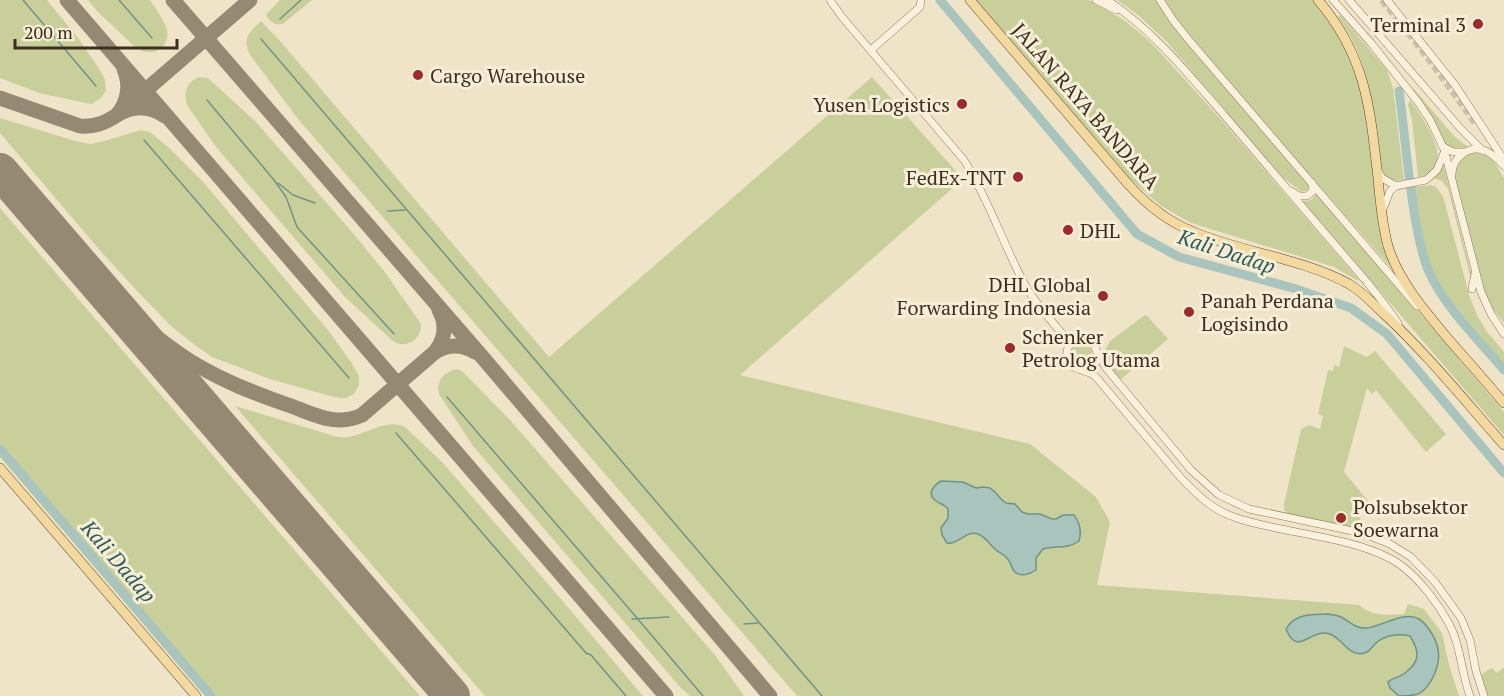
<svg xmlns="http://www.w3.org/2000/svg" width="1504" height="696" viewBox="0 0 1504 696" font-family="'PT Serif',serif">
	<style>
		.green { fill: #c9cf9b }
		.water { fill: #a9c4bc; stroke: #6f938a; stroke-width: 1.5 }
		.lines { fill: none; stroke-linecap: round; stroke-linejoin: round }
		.stream { stroke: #6f938a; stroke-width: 1.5 }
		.river { stroke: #a9c4bc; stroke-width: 9 }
		.taxiway { stroke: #968974; stroke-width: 15 }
		.runway { stroke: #968974; stroke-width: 36 }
		.minor-tunnel { stroke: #ccc0a6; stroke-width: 7; stroke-dasharray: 7 3.5; stroke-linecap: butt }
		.minor-casing { stroke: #8d765c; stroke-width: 8 }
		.major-casing { stroke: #5b4430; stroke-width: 10 }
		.minor { stroke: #faf1dc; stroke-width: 7 }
		.major { stroke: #f3d9a0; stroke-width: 9 }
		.poi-dot { fill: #9e2a2b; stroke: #f7eed8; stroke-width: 2 }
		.labels { text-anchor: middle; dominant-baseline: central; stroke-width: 6; stroke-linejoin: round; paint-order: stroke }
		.poi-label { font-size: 20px; fill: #3d2e20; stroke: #f7eed8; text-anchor: start }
		.street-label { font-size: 20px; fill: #3d2e20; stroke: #f7eed8 }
		.water-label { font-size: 21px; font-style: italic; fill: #2f5d5a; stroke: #f7eed8 }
	</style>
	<rect width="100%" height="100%" fill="#f0e4c8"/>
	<g class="green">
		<polygon points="0,0 47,0 78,38 100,70 105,80 106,91 101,98 92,104 86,103 39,93 0,78"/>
		<path d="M88,0H150C156,9 164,19 167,30C170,41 161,53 149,52C144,52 140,50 135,47L97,11Z"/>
		<path d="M280,0H312L284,23C276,27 270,22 266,15Z"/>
		<polygon points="976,0 1089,0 1124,20 1146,38 1158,50 1224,123 1359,280 1358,281 1334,267 1191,223 1161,206 1131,180"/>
		<polygon points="1117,0 1158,0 1307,181 1309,186 1308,190 1302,192 1283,178 1167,42 1137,14"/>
		<polygon points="1164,0 1313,0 1331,22 1350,56 1363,95 1394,271 1243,99 1178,21"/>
		<path d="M1340,15L1387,70L1393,88L1404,180C1396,181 1387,181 1382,173C1377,158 1377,141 1375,126C1370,84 1363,52 1338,17Z"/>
		<path d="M261,21L281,42L549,357L872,77L963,179L740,375L1030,444L1096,497L1110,522L1097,585L1359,605C1374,617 1385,615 1404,614L1408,604L1424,609L1442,633L1449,665L1459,696H797L298,119L250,55C242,38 249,32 261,21Z"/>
		<path d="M199,77L208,78L256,122L352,232L384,271L421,324C422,338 408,349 394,342L345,297L216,147L187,105C183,92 186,83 199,77Z"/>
		<polygon points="1414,89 1454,136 1468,147 1456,151 1446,146 1428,111 1413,90"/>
		<path d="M1410,100C1423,118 1461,170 1418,177L1412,120L1408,105Z"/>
		<polygon points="0,118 75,141 90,144 104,141 141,130 150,132 168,147 204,183 328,330 351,362 359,376 359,385 354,394 346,398 341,398 330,396 270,379 212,357 192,343 171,326 139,293 104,255 0,133"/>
		<path d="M1473,153C1492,154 1495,163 1504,178V323L1493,309L1483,291L1455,181C1455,166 1457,158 1473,153Z"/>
		<polygon points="1443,163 1472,276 1471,280 1448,189 1442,181 1434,178 1439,173"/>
		<path d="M1431,185L1436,187L1443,196L1470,298L1478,317L1488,333L1504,352V368C1478,338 1448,309 1431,273C1419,248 1416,214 1413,187Z"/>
		<polygon points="1317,193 1504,412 1504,435 1302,201 1311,200"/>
		<polygon points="0,208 420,696 205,696 0,457"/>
		<polygon points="1145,315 1147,316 1168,339 1119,381 1104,360 1105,351 1110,341"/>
		<circle cx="1082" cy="354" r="10"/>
		<polygon points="1344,346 1367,357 1375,351 1446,434 1426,452 1376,390 1372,394 1367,388 1344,472 1368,501 1363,506 1358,530 1287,513 1284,510 1284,504 1301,429 1309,425 1320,429 1323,416 1318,414 1328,370 1333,371 1334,365 1339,367"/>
		<path d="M457,369L463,372L511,421L715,655L744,696H690L680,687L473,446L439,394C436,381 443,372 457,369Z"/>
		<path d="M235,406L334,436C339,437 344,438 349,437C366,434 387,418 405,427L442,462L555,592L643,696H485Z"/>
		<polygon points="1504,667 1504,696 1487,696 1480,675 1492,668 1497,673"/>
	</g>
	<g class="water">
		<path d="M941,481L963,482L976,488L983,487L990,488L995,492L1001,499L1006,503L1015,504L1022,512L1028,514H1040L1052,519H1056L1063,515H1074C1080,523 1082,531 1079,541C1066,550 1057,545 1043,549L1036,558V570C1030,574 1020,578 1014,571C1011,567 1011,562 1007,558C1004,554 999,553 996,550C990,545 986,537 978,534C965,530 959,545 947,543L942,535L941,528L948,518V509C944,504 940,504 936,501C926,494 934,485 941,481Z"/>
		<path d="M1328,614C1332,615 1337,615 1341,617C1349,621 1356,629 1366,628C1381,627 1405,610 1419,619C1428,625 1437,640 1438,650C1441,664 1431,688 1418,694C1412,696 1405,696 1399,696L1390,688L1388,682C1393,677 1399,678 1405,673C1420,662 1420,652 1410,636C1399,633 1384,635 1375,644C1371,648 1370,651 1365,653C1346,658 1342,634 1325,633C1308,632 1297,656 1286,629C1295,613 1311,615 1328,614Z"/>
	</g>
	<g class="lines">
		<g class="stream">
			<polyline points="23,0 96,86"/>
			<polyline points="119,0 152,38"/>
			<polyline points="280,19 301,0"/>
			<polyline points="261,39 822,696"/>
			<polyline points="207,100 274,180"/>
			<polyline points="144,140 349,378"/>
			<polyline points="274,180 286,197 297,227 394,334"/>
			<polyline points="278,183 293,195 315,203"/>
			<polyline points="388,211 405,210"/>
			<polyline points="447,397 637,618 703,696"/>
			<polyline points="396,433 586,653 591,655 626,696"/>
			<polyline points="632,619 669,617"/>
			<polyline points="744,624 758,623"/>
		</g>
		<g class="river">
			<polyline points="940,0 1137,234 1179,257 1293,288 1351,308 1387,334 1504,473"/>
			<path d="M1399,91C1405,135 1408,179 1416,223C1419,239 1422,256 1429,272C1446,309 1478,339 1504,370"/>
			<polyline points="0,449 211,696"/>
		</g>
		<g class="taxiway">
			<polyline points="67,0 666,696"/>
			<polyline points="173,0 484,359 770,696"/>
			<path d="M124,69C131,85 128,102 117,115C133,105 149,105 165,116"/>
			<path d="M0,98L80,126C95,127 105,123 117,115L250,0"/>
			<path d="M110,299C136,320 161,343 190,361C222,381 256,394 291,406C316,415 336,427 362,415L435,352C448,344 462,344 475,352"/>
			<path d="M435,352C445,339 447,324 439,310"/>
		</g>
		<polyline class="runway" points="0,171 452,696"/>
		<path class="minor-tunnel" d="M1382,0C1415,40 1446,81 1476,124"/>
		<g class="minor-casing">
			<g id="minor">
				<path d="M830,0L842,17L964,160C989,200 1003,244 1025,285C1036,305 1056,326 1071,344"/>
				<polyline points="1096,0 1116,10"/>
				<path d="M1107,0C1153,30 1188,74 1224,115C1272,171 1319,227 1367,282L1385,305L1398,323"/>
				<polyline points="1160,0 1173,20 1188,39 1417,306"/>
				<polyline points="1333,0 1371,43 1418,102 1430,120 1444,149 1481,292 1491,314 1504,334"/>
				<polyline points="1349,0 1461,129 1482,150"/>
				<polyline points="1387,0 1455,85 1504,160"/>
				<polyline points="871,50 920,7 921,0"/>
				<polyline points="1442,146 1453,152 1464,152"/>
				<polyline points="1378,171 1382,178 1396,186 1426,180 1437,170 1444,153"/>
				<path d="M1452,174C1452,158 1469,144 1486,151C1493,154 1499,161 1504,166"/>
				<polyline points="1291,191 1299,196 1307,196 1313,191 1312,183"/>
				<polyline points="1383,209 1390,191 1396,186"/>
				<polyline points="1472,289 1475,274"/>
				<polyline points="1097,352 1106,368 1191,470 1219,495 1249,509 1362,533 1390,544 1411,557 1435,582 1461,618 1470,640 1476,671 1484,696"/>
				<path d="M1081,370C1114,367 1090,324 1071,343C1068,347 1066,352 1067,357C1069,372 1087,368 1096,377L1181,478C1191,488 1200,498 1212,506C1231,519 1254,523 1276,528C1314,536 1371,543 1402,566C1420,580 1437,602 1448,622C1461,645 1461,672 1470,696"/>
			</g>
		</g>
		<g class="major-casing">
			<g id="major">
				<path d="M970,0L1128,184C1146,204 1168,222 1194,232C1244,253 1301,258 1349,284C1363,292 1373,304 1384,314C1427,354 1465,401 1504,445"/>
				<path d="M1318,0C1366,56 1370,108 1378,178C1380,201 1382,224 1388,246C1399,282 1426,312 1450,341C1468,361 1486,382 1504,403"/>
				<polyline points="0,468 196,696"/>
			</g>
		</g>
		<use href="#minor" class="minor"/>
		<use href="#major" class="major"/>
	</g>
	<g class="poi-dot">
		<circle cx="1478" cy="24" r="6"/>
		<circle cx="418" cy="75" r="6"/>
		<circle cx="962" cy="104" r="6"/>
		<circle cx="1018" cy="177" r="6"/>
		<circle cx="1068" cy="230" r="6"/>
		<circle cx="1103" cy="296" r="6"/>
		<circle cx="1189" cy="312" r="6"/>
		<circle cx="1010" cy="348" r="6"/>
		<circle cx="1341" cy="518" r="6"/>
	</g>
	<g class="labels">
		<g class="poi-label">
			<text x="1466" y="24" text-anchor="end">Terminal 3</text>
			<text x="430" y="75">Cargo Warehouse</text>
			<text x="950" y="104" text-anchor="end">Yusen Logistics</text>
			<text x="1006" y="177" text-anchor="end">FedEx-TNT</text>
			<text x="1080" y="230">DHL</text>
			<text x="1091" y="284" text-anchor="end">DHL Global<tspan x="1091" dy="23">Forwarding Indonesia</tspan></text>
			<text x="1201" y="300">Panah Perdana<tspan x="1201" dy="23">Logisindo</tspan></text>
			<text x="1022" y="336">Schenker<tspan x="1022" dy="23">Petrolog Utama</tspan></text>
			<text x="1353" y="506">Polsubsektor<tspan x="1353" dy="23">Soewarna</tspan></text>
		</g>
		<g class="street-label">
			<text transform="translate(1086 106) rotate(49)">JALAN RAYA BANDARA</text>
		</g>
		<g class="water-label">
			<text transform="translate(1227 251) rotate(18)">Kali Dadap</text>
			<text transform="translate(119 561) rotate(49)">Kali Dadap</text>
		</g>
	</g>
	<path d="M15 39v9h162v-9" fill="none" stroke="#3d2e20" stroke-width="3"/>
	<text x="24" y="39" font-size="18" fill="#3d2e20" stroke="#f7eed8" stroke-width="4.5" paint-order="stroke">200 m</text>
</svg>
